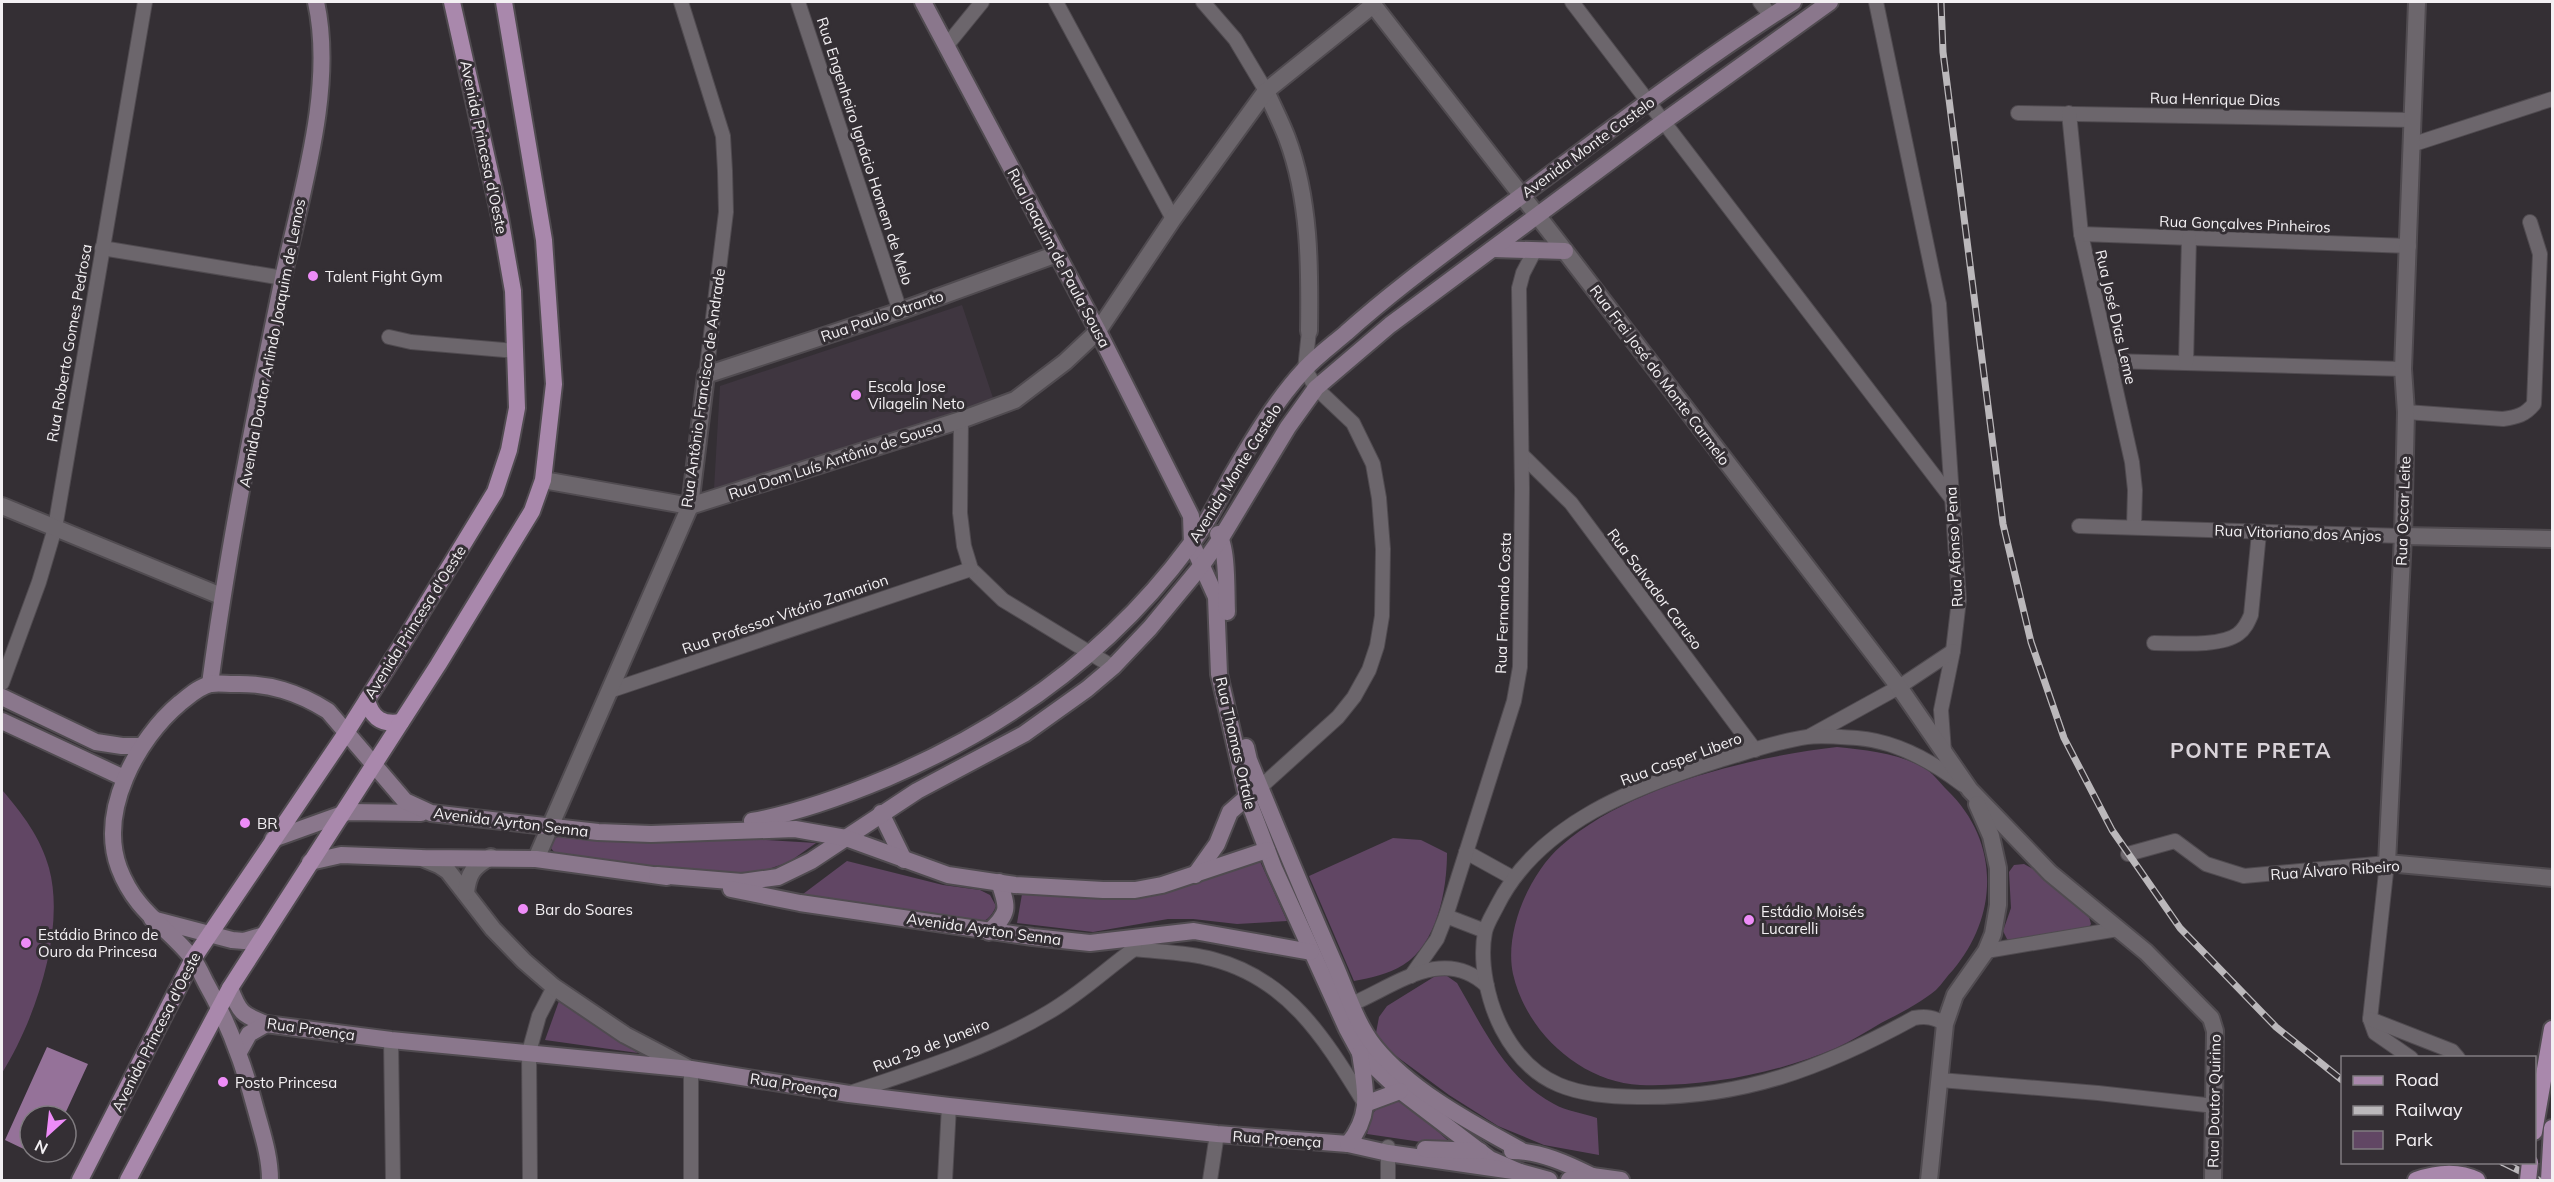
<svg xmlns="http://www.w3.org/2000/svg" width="2554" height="1182" viewBox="0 0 2554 1182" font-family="Mulish,sans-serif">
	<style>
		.built { fill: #3f3640 }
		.green { fill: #614664 }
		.water { fill: #957299 }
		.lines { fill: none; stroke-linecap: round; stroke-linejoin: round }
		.minor-casing { stroke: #504b50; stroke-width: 16 }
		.tertiary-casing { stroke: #504b50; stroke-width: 20 }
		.secondary-casing { stroke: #504b50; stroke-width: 20 }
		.primary-casing { stroke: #504b50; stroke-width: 20 }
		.minor { stroke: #6c666c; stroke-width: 14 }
		.tertiary { stroke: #6c666c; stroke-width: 16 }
		.secondary { stroke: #8a778c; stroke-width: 16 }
		.primary { stroke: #a988ac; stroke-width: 16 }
		.rail-casing { stroke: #bbb8bb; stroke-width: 7 }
		.rail { stroke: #342f34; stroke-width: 4.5; stroke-dasharray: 14; stroke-linecap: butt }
		.primary-bridge-casing { stroke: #504b50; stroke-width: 20; stroke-linecap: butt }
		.primary-bridge { stroke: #a988ac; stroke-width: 16 }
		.poi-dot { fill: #ee8cf8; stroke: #342f34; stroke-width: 2 }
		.labels { text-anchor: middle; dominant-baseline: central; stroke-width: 6; stroke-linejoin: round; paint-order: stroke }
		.street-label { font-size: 15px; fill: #f3f0f3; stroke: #342f34 }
		.poi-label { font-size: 15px; fill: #f3f0f3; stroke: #342f34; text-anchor: start }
		.district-label { font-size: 21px; font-weight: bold; letter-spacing: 1.5px; fill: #d9d3d9; stroke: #342f34 }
	</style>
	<rect width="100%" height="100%" fill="#342f34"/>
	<polygon class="built" points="962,305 995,404 714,489 720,386"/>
	<g class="green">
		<path d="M1837,747C1866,750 1898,753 1924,768C1933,773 1940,783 1947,790C2000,841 1999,915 1953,970C1947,976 1942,984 1936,990C1920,1003 1899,1014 1881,1023C1866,1032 1851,1041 1836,1048C1775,1074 1706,1087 1640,1085C1581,1082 1526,1032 1513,974C1504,932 1529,874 1561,846C1627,787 1750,757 1837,747Z"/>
		<path d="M2,790C22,813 41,838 49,868C66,930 35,1020 2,1073Z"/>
		<polygon points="562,836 600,839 734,838 816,843 789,862 760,872 730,876 555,853 550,847 554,838"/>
		<path d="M1393,838L1421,840L1447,853C1447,890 1437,944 1403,965C1388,974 1371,978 1354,981L1309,876Z"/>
		<polygon points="1259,859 1287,921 1237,924 1193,919 1168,919 1093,932 1017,923 1022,894 1106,898"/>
		<path d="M847,861L943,885L980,890L990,895L996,906C991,918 985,922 973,926L799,897Z"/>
		<polygon points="2024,864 2035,870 2089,917 2091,924 2087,930 2015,943 2007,939 2003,931 2011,908 2009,872 2014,865"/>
		<path d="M1437,975L1447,976L1457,983C1484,1029 1505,1078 1554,1104C1566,1111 1583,1113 1597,1118L1599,1155L1544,1145L1498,1126L1449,1095L1392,1053L1376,1033L1379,1017L1387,1006Z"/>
		<polygon points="559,1001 638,1053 545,1040"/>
		<polygon points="1398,1100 1410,1106 1455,1147 1367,1134 1373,1113 1383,1102"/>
	</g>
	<polygon class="water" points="47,1047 88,1064 64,1116 30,1116 30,1152 5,1140"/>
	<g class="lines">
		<g class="minor-casing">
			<g id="minor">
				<polyline points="681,2 723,136 725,171 726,212 706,375"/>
				<polyline points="798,2 900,311"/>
				<polyline points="1056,2 1173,219"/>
				<polyline points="1203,2 1235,39 1266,91"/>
				<polyline points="1572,2 1952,499"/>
				<polyline points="1760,2 1771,16"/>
				<polyline points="1876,2 1939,304 1959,600 1953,651 1941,710 1944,752"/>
				<polyline points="947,45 982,2"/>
				<polyline points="2018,113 2412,120"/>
				<polyline points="2069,113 2081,234 2132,462 2135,490 2134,527"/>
				<polyline points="2411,145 2552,99"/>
				<polyline points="2081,234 2409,246"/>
				<polyline points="102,248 283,278"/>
				<polyline points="389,337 411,342 516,351"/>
				<polyline points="2110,361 2403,369"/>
				<polyline points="2186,363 2189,238"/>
				<path d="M2406,412L2503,419C2517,417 2525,415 2534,404L2540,254L2530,222"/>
				<polyline points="961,420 960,513 964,546 971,569 1003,600 1113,667"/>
				<polyline points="1522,455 1571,503 1755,750"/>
				<polyline points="2079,526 2403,536"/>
				<path d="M2154,643C2175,643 2221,647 2238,634C2245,629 2248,622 2251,615L2259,533"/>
				<polyline points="2,683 39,582 55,528 145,2"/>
				<polyline points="609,691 971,569"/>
				<polyline points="1810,736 1899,687 1953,651"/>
				<polyline points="1254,793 1338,717 1354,697 1369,670 1377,646 1382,616 1383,549 1379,498 1373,464 1353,423 1316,388 1305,369 1309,331"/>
				<polyline points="1466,852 1513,878"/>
				<polyline points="2128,854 2175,841 2206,864 2244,876 2387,863 2370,1019 2375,1033 2411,1058"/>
				<polyline points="1446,916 1485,931"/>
				<path d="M1134,949C1160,952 1187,952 1212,959C1290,979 1326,1041 1365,1104"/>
				<polyline points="1986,951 2118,929"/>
				<polyline points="1411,976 1437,939 1446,916 1514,701 1520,667 1522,489 1519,288 1523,273 1535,250"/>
				<path d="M1343,1000L1352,1004C1396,985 1444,945 1487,986"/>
				<polyline points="2370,1019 2452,1051 2458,1058"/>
				<path d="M1945,1024C1934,1017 1926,1016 1914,1018C1823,1068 1742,1099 1638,1097C1577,1096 1533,1088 1502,1029C1488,1002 1479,962 1485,932C1487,923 1493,914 1497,906C1538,823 1637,786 1720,760C1748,752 1778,741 1807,737C1822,735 1841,737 1857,738C1896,741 1933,762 1963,785"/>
				<polyline points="391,1040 393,1180"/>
				<polyline points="691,1069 691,1180"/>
				<polyline points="1940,1080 2098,1093 2215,1106"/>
				<path d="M850,1093C918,1070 987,1049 1049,1012C1080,994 1105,970 1134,949L1135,939"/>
				<polyline points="530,1180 529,1052 539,1016 554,987"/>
				<polyline points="945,1180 949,1106"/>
				<polyline points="1210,1180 1217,1134"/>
				<polyline points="1388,1180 1388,1147"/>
			</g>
		</g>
		<g class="tertiary-casing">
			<g id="tertiary">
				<polyline points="1371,2 1565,251 1899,687 1970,790 2050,873 2146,952 2211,1018 2215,1031 2213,1180"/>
				<polyline points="2417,2 2403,369 2406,412 2403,536 2387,863 2552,878"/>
				<path d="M1266,91C1273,107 1281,122 1287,138C1310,199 1310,267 1309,331"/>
				<polyline points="543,480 690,506 961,420 1015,400 1065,362 1098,331 1173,219 1266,91 1373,5"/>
				<polyline points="2,506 221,596"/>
				<polyline points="2403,536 2552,539"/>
				<polyline points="422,858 439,865 448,871 493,929 524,961 554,987 625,1035 690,1069"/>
				<polyline points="536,859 690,506 706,375 900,311 1057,254"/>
				<path d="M466,893C468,874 473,866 491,857"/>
				<polyline points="1929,1180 1945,1024 1955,995 1986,951 1993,934 1998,905 1998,868 1991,836 1977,804"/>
			</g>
		</g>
		<g class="secondary-casing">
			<g id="secondary">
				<polyline points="923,2 1098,331 1191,516 1192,544 1216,597 1219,674 1247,797 1274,868 1347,1029 1360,1053 1398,1089 1490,1159 1520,1172"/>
				<polyline points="1493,249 1565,251"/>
				<path d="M1218,534C1228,547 1226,594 1227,612"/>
				<path d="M210,684C228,548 255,413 283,278C301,193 335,88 316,2"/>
				<polyline points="2,697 96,742 122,746 141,746"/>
				<polyline points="2,721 124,778"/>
				<path d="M1246,747L1249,760C1277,829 1305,897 1335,965C1347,992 1356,1024 1375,1047C1412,1092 1472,1123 1522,1151"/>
				<polyline points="881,813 904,860"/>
				<path d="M752,821C798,813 844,796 887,778C1009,726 1111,652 1190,545C1207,524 1219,499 1232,475C1253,439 1276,400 1305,369C1317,356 1332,345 1346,333C1395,289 1448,251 1501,211C1597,140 1692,66 1793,2"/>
				<polyline points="273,839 348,812 421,813"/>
				<polyline points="310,862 341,855 422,858 536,859 667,877"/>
				<polyline points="657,875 742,882 778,877 811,861 917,791 1024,734 1087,689 1113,667 1150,628 1202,565 1221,538 1288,427 1316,388 1390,325 1663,122 1830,2"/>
				<polyline points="1195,875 1217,844 1230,812 1247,797"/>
				<polyline points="731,889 800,903 1033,937 1090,943 1194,931 1311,952"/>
				<polyline points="152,919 232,940 244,941 264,935"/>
				<path d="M989,932C1010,912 1008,908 999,882"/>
				<path d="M230,988C239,1012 242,1015 266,1024L391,1040L691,1069L849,1094L949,1106L1217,1134L1348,1144L1388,1153L1520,1172L1549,1180"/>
				<polyline points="239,1052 249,1034 266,1024"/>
				<polyline points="1365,1104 1400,1091"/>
				<path d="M1348,1144C1373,1113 1365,1090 1360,1053"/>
				<polyline points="1425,1149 1480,1151"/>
				<path d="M1512,1151C1540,1151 1568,1164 1592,1176"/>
				<path d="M270,1180C270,1157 263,1136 257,1114C245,1068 230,1025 206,983C202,975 198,966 193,959C166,925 136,913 119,868C98,811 137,739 180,703C189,696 200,686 211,684C218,683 226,684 234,684C269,683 298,692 328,711L405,801L431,813L598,832L651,834L795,829L846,838L948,875L1015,885L1103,890H1135L1162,885L1267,850"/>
				<polyline points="1569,1180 1592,1176 1621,1180"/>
			</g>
		</g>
		<g class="primary-casing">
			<g id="primary">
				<path d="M367,700C372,719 383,725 401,722"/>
				<polyline points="2534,1132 2552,1029"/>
				<polyline points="80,1180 193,959 346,733 401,646 495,492 509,450 517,408 513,291 500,217 452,2"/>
				<polyline points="128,1180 230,988 438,665 532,511 543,480 554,384 544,240 504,2"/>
				<path d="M2416,1180C2436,1173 2457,1170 2477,1180"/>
				<polyline points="2549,1180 2552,1128"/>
			</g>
		</g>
		<use href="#minor" class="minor"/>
		<use href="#tertiary" class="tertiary"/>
		<use href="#secondary" class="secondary"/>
		<use href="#primary" class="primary"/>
		<g class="rail-casing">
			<g id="rail">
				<polyline points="1941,2 1943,52 2003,524 2031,642 2064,738 2112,830 2180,928 2276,1027 2342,1080"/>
				<polyline points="2502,1162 2538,1180"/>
			</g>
		</g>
		<use href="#rail" class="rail"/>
		<g class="primary-bridge-casing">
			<polyline id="primary-bridge" points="2528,1180 2530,1162"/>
		</g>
		<use href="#primary-bridge" class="primary-bridge"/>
	</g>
	<g class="poi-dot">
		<circle cx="313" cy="276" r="6"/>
		<circle cx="856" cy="395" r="6"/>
		<circle cx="245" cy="823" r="6"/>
		<circle cx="523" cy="909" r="6"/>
		<circle cx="1749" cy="920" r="6"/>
		<circle cx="26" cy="943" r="6"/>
		<circle cx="223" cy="1082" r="6"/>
	</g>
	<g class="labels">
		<g class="street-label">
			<text transform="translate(2215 99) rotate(1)">Rua Henrique Dias</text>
			<text transform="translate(484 147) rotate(78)">Avenida Princesa d'Oeste</text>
			<text transform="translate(1588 147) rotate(-36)">Avenida Monte Castelo</text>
			<text transform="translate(865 151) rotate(72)">Rua Engenheiro Ignácio Homem de Melo</text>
			<text transform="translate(2245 224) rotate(2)">Rua Gonçalves Pinheiros</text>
			<text transform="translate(1059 258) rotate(62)">Rua Joaquim de Paula Sousa</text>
			<text transform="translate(882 316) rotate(-19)">Rua Paulo Otranto</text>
			<text transform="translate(2116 317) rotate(77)">Rua José Dias Leme</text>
			<text transform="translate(69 343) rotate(-80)">Rua Roberto Gomes Pedrosa</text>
			<text transform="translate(272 343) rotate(-79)">Avenida Doutor Arlindo Joaquim de Lemos</text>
			<text transform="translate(1660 375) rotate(53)">Rua Frei José do Monte Carmelo</text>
			<text transform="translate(703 388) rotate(-82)">Rua Antônio Francisco de Andrade</text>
			<text transform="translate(835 460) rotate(-18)">Rua Dom Luís Antônio de Sousa</text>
			<text transform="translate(1235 473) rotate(-58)">Avenida Monte Castelo</text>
			<text transform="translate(2403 511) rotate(-88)">Rua Oscar Leite</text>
			<text transform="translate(2298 533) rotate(2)">Rua Vitoriano dos Anjos</text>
			<text transform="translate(1954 547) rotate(-93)">Rua Afonso Pena</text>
			<text transform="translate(1655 589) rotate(53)">Rua Salvador Caruso</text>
			<text transform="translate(1503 603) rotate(-88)">Rua Fernando Costa</text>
			<text transform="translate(785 614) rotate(-19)">Rua Professor Vitório Zamarion</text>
			<text transform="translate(415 622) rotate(-58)">Avenida Princesa d'Oeste</text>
			<text transform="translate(1236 743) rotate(77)">Rua Thomas Ortale</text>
			<text transform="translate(1681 759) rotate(-20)">Rua Casper Libero</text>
			<text transform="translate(511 822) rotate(7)">Avenida Ayrton Senna</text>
			<text transform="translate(2335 870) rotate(-4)">Rua Álvaro Ribeiro</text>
			<text transform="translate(984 929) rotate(8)">Avenida Ayrton Senna</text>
			<text transform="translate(311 1029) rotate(8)">Rua Proença</text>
			<text transform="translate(156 1032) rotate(-63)">Avenida Princesa d'Oeste</text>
			<text transform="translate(931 1045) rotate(-21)">Rua 29 de Janeiro</text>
			<text transform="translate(794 1085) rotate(9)">Rua Proença</text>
			<text transform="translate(2214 1101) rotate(-89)">Rua Doutor Quirino</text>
			<text transform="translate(1277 1139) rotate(4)">Rua Proença</text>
		</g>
		<g class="poi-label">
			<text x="325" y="276">Talent Fight Gym</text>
			<text x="868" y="386">Escola Jose<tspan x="868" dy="17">Vilagelin Neto</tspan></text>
			<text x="257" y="823">BR</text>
			<text x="535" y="909">Bar do Soares</text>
			<text x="1761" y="911">Estádio Moisés<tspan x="1761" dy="17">Lucarelli</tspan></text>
			<text x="38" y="934">Estádio Brinco de<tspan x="38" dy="17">Ouro da Princesa</tspan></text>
			<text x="235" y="1082">Posto Princesa</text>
		</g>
		<g class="district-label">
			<text x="2251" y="750">PONTE PRETA</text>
		</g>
	</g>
	<rect width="2554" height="1182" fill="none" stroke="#f3f0f3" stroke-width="6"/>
	<rect x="2341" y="1056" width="195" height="108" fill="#342f34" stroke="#807c80" stroke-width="1.5"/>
	<rect x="2353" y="1076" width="30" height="9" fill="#a988ac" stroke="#807c80" stroke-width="1.5"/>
	<text x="2395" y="1086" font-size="18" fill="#f3f0f3">Road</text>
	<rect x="2353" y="1106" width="30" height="9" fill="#bbb8bb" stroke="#807c80" stroke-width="1.5"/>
	<text x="2395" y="1116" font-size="18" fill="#f3f0f3">Railway</text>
	<rect x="2353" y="1131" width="30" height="18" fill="#614664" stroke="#807c80" stroke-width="1.5"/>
	<text x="2395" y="1146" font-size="18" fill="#f3f0f3">Park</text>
	<g transform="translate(48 1134) rotate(207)"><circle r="28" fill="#342f34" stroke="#807c80" stroke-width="1.5"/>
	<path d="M0-4.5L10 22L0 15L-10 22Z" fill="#ee8cf8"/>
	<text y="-9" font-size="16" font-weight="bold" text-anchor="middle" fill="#f3f0f3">N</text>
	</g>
</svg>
